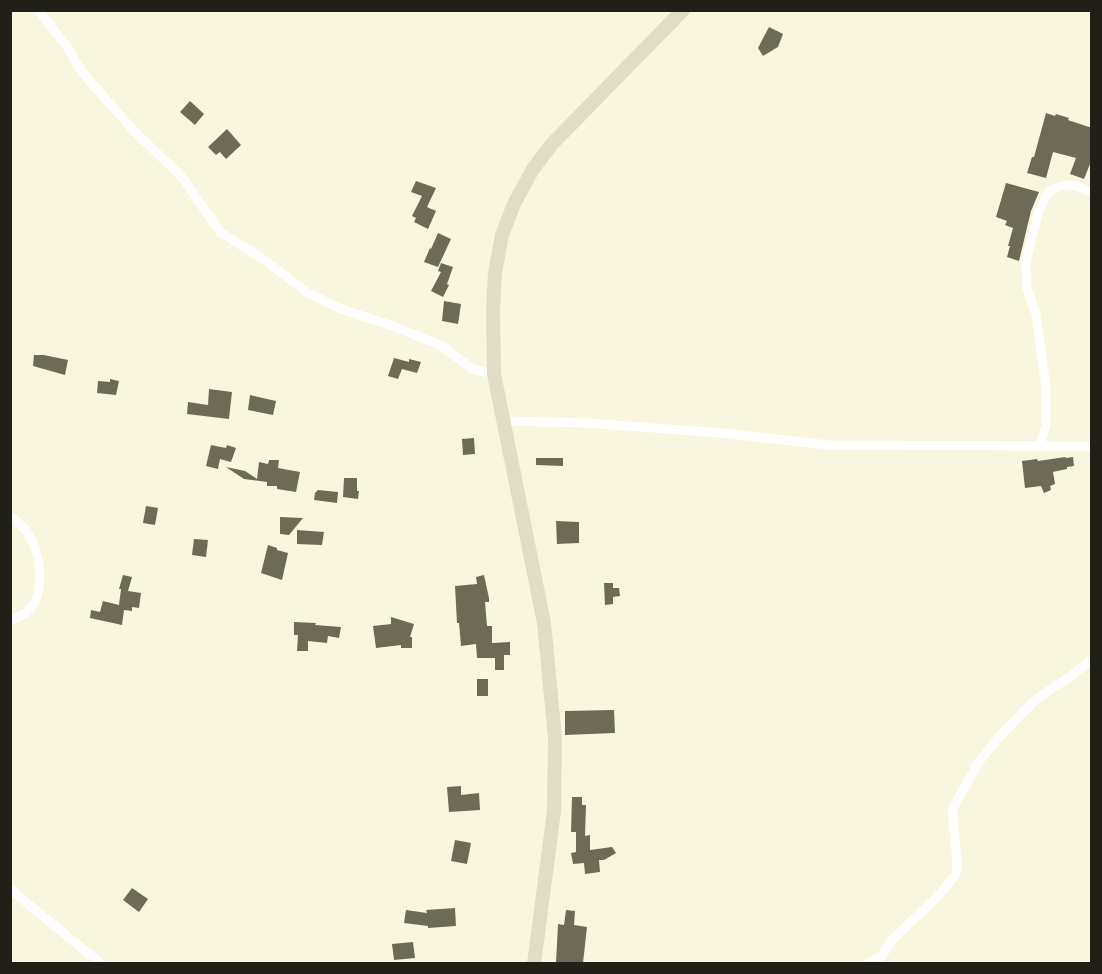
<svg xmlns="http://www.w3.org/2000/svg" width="1102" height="974" viewBox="0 0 1102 974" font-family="Quicksand,sans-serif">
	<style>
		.building { fill: #6d6b58 }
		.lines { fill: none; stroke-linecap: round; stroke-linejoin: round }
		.minor { stroke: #fff; stroke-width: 9 }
		.secondary { stroke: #e0dcc6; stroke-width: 14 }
	</style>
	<rect width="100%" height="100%" fill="#f9f6e0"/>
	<g class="building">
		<polygon points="769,27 783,34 778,47 763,56 758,48"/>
		<polygon points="190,101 204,114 195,125 180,112"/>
		<polygon points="1046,113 1055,116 1056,114 1069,118 1068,120 1092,128 1092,159 1084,179 1070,174 1076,158 1053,152 1046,178 1027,173 1032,157 1034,157"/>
		<polygon points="227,129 241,145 226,159 220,152 216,155 208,147"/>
		<polygon points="416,181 436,188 427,207 436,211 428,229 414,222 416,218 412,216 422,196 411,192"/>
		<polygon points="1006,183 1039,192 1031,211 1019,261 1007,257 1010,246 1008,246 1013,228 1005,225 1007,221 996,217"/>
		<polygon points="438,233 451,239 438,267 424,262 430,248 431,249"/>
		<polygon points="441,263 453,267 447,284 449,285 443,297 431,291 441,272 438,271"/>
		<polygon points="444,301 461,304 458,324 442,321"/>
		<polygon points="34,355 44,355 68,360 65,375 33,366"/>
		<polygon points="394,358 409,362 409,359 421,362 417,373 402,369 398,379 388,376"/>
		<polygon points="110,379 119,381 116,395 97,393 98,381 110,382"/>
		<polygon points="209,389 232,392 229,419 187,414 188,402 208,405"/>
		<polygon points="250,395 276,401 273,415 248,410"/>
		<polygon points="474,438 475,454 463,455 462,439"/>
		<polygon points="211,445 226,448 227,445 236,448 231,462 220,459 218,469 206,466"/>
		<polygon points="1065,457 1066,458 1073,457 1074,466 1067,467 1067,469 1053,472 1055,484 1050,486 1051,490 1044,493 1041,486 1025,488 1022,461 1037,459 1038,461"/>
		<polygon points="536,458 563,458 563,466 536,465"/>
		<polygon points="269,460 279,460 278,468 300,472 296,492 277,489 277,486 267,486 267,482 244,479 226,467 245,471 257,479 259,462 268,464"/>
		<polygon points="344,478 357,478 357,491 359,491 358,499 343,497"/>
		<polygon points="318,490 338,492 337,503 314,500 315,493"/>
		<polygon points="146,506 158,508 155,525 143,523"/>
		<polygon points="280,517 303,518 289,535 280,534"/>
		<polygon points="556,521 579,522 579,543 557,544"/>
		<polygon points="297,530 324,532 322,545 297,544"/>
		<polygon points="194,539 208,540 206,557 192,555"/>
		<polygon points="268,545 277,548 277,550 288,553 282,580 261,573"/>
		<polygon points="123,575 132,577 128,591 141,593 139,608 132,607 132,611 124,610 122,625 90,618 91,610 100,612 103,601 119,605 121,589 119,589"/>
		<polygon points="484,575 489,598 489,602 485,602 487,626 492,626 492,643 510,642 510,655 504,655 504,670 495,670 495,658 477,658 476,644 461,646 459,623 457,623 455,586 477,584 476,577"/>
		<polygon points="604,583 613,583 613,588 619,588 620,596 613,597 613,604 605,605"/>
		<polygon points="391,617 414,624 410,637 412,637 412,648 401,648 401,645 376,648 373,626 391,624"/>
		<polygon points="294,622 316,623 315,625 341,627 339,638 328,636 327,643 308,641 308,651 297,651 298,635 294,635"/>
		<rect x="477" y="679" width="11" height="17"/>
		<polygon points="614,710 615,733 565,735 565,711"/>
		<polygon points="461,786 461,795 479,793 480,810 449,812 447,787"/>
		<polygon points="572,797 582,797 582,805 586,805 585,836 590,835 590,850 612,847 616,853 604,860 599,860 600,872 585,874 584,863 573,864 571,853 576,852 576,832 571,832"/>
		<polygon points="455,840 471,843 467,864 451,861"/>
		<polygon points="132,888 148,899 139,912 123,900"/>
		<polygon points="455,908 456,926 428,928 428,926 404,923 406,910 427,913 426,910"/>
		<polygon points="566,910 575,911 574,925 587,927 583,963 556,963 558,924 564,925"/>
		<polygon points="413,942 415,958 394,960 392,944"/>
	</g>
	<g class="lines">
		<g class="minor">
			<polyline points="38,10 68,48 82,72 132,129 182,177 220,232 263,259 308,293 341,309 387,324 440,345 473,369 494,374"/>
			<polyline points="503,421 587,423 721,433 828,445 1092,446"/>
			<path d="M1040,445L1046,425V388L1036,314L1027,288L1026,261L1038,213L1049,191C1069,182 1071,184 1092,192"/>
			<path d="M10,516C16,520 23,526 27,532C41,551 47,594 27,612C23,616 16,618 10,620"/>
			<polyline points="10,889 101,964"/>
			<polyline points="866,964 881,957 893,939 940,894 956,874 957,861 952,810 978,763 999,737 1035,700 1071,676 1092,659"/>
		</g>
		<polyline class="secondary" points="534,964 554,811 555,738 544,623 494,374 493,309 495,273 502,235 514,204 533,169 552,144 683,10"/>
	</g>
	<rect width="1102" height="974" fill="none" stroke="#201f18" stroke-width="24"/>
</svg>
